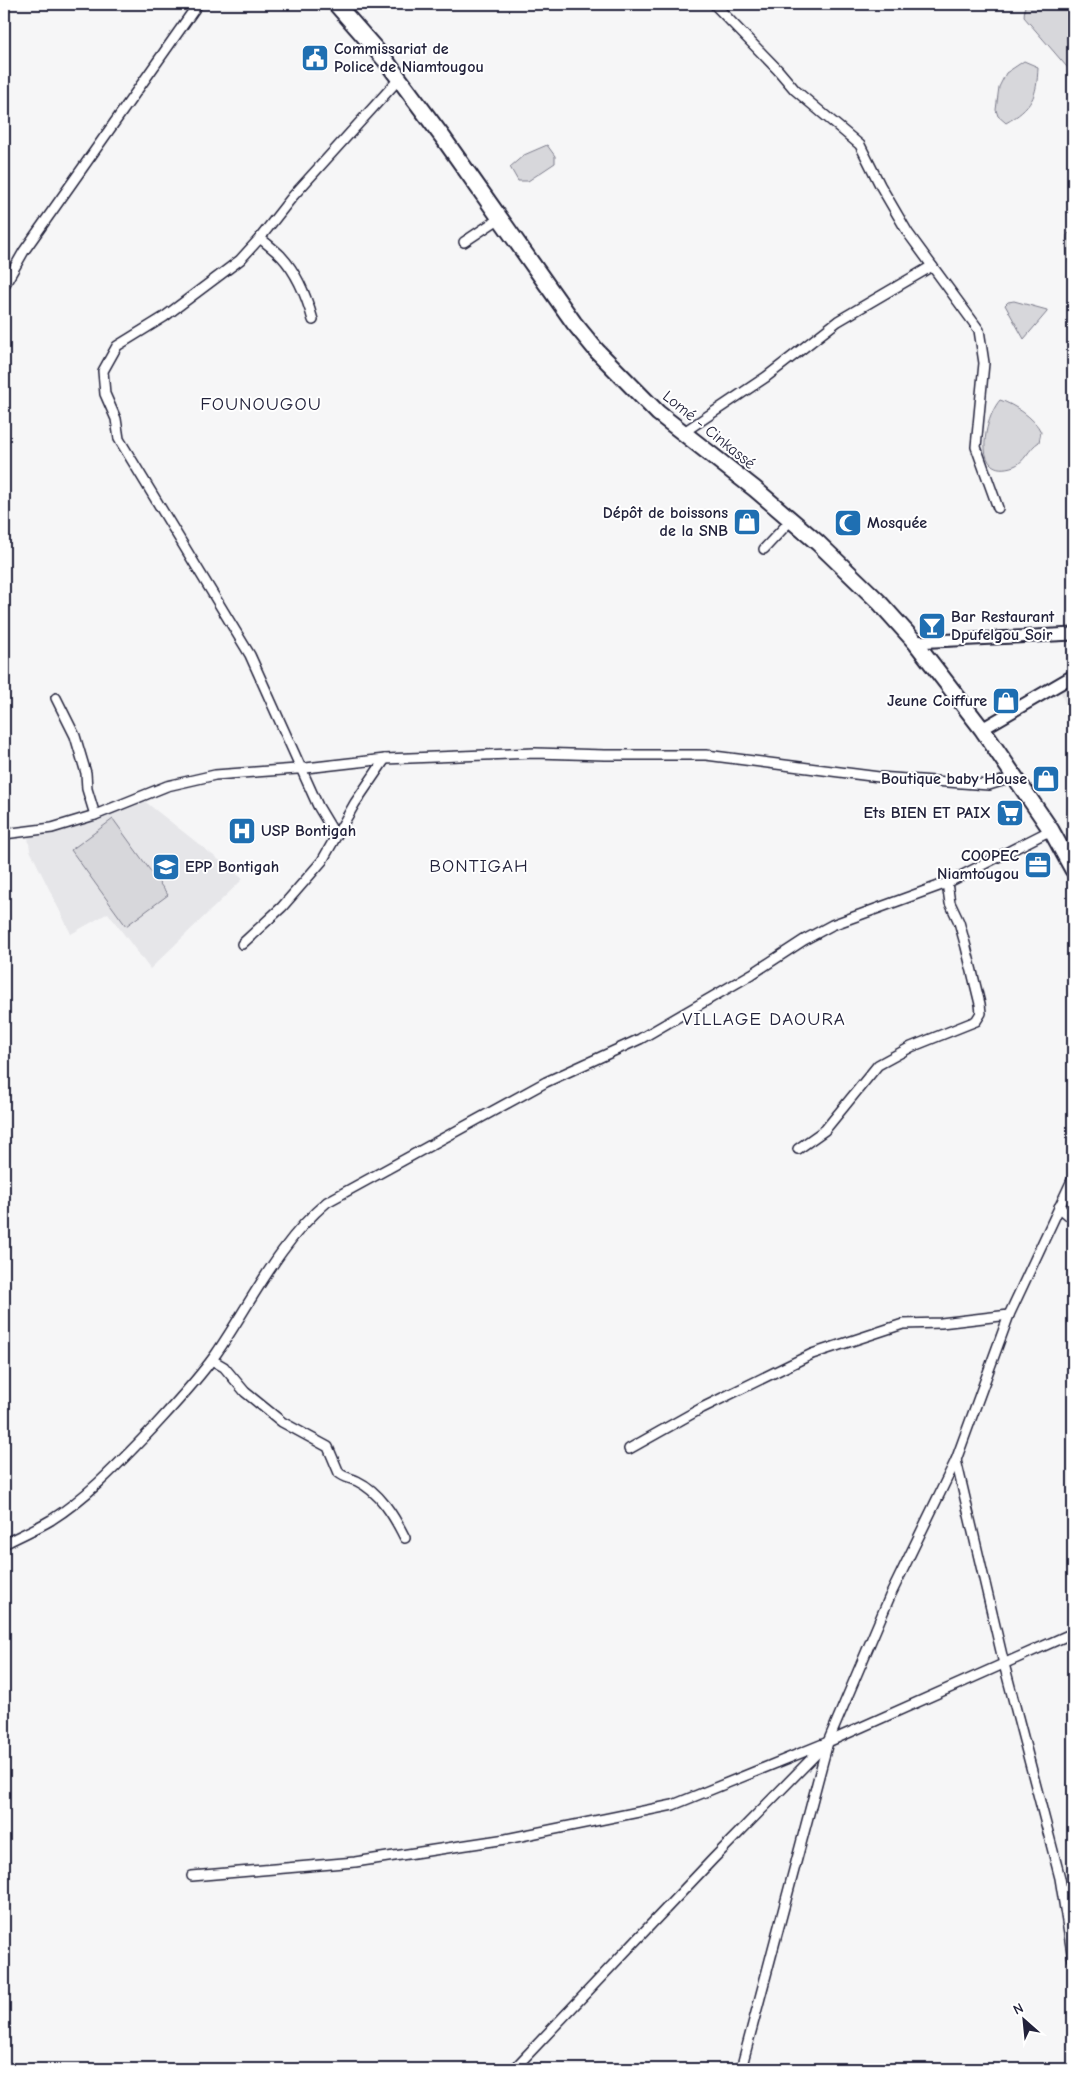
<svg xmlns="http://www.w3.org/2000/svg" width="1077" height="2073" viewBox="0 0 1077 2073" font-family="'Comic Neue',sans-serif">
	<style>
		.built { fill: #e6e6e9 }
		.green { fill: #d7d7db; stroke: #7c7c8b }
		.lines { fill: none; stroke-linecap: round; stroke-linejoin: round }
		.street-casing { stroke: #22223b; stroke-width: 12 }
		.secondary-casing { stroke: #22223b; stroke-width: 15 }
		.highway-casing { stroke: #22223b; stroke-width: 19 }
		.street { stroke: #fff; stroke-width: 9 }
		.secondary { stroke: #fff; stroke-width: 11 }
		.highway { stroke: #fff; stroke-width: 15 }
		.labels { text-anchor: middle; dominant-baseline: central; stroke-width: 4; stroke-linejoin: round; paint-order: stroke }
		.poi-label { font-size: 16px; font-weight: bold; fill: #22223b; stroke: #fff; text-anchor: start }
		.street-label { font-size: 16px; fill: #22223b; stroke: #fff }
		.quarter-label { font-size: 19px; letter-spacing: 1px; fill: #22223b; stroke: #fff }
	</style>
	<rect width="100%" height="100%" fill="#f6f6f7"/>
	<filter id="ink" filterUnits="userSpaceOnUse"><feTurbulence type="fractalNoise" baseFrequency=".02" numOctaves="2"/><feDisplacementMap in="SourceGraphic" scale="10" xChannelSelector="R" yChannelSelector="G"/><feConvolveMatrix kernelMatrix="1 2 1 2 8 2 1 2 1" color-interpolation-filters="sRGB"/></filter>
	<g filter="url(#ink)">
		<g class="built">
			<polygon points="1073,677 1073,723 1059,688"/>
			<polygon points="143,800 243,879 150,969 108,913 71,934 30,850 28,837 75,826"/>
		</g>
		<g class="green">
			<polygon points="1025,4 1073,4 1073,74 1024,17"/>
			<path d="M1024,61L1038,67C1037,97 1032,108 1006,123L998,116L996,110L999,87L1006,73Z"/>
			<polygon points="547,145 555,156 555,163 528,181 518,181 510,167 524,155"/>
			<path d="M1073,229V274C1067,261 1065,249 1067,235Z"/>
			<polygon points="1014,301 1047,310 1047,312 1024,339 1005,305 1008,302"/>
			<path d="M1000,400C1013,404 1035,418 1041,432L1039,442C1029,448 1024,463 1014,466C971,481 984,418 1000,400Z"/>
			<polygon points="113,819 168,895 126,926 71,850"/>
		</g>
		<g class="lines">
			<g class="street-casing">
				<g id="street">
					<polyline points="714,4 778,70 795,90 860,145 880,185 908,233 979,330 984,363 976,447 998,508"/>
					<path d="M260,238C267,244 275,250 281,256C297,273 307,298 313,320"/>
					<polyline points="464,242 500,218"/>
					<polyline points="4,286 24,251 198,4"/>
					<polyline points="684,432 766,377 838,321 932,266"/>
					<polyline points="764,549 791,520"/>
					<polyline points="56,698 75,736 86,773 87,789 95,815"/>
					<polyline points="4,834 52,828 95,815 167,786 215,775 297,769 385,759 535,753 605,755 706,755 879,777 989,785 1015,777"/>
					<polyline points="336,836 318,806 250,655 119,439 116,419 105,394 103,371 117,346 164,317 240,260 260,238 293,196 399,79"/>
					<polyline points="242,944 282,907 322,861 355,803 385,759"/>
					<polyline points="798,1149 825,1130 878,1065 911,1047 976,1021 981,1013 980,1004 966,947 959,922 950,903 947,883"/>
					<polyline points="1059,1207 1073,1219"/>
					<path d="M212,1360L224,1367L245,1392L282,1422L328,1447L339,1473C345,1478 351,1478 357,1481C380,1492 394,1516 405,1538"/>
					<polyline points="629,1449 702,1408 812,1354 903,1324 941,1323 1009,1315"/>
					<polyline points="956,1460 1004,1664 1060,1878 1073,1959"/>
					<path d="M4,1544C19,1536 36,1529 51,1520C89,1496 121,1461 152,1429C174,1405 197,1381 216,1354C251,1303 279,1242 327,1202L546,1082L640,1039L752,974L804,940L832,925L947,883L1051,830"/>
					<polyline points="192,1876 355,1862 506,1839 673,1805 828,1742 1073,1633"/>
					<polyline points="514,2069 713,1859 824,1746"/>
					<polyline points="741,2069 828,1742 890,1596 956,1460 1009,1315 1073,1178"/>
				</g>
			</g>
			<g class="secondary-casing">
				<g id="secondary">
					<polyline points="915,642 1073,634"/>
					<polyline points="982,729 1073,676"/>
				</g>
			</g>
			<g class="highway-casing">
				<polyline id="highway" points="336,4 386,61 444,139 574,323 597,351 658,413 755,489 818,543 879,602 915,642 982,729 1051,830 1073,870"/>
			</g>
			<use href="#street" class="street"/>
			<use href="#secondary" class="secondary"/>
			<use href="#highway" class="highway"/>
		</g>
	</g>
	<defs>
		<g id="civic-square" transform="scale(1.4375)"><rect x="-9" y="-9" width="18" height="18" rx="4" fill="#1f6fb2" stroke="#fff"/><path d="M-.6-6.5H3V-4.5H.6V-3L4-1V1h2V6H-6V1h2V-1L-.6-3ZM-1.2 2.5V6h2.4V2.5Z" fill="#fff"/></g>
		<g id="shop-square" transform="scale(1.4375)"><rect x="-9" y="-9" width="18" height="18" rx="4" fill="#1f6fb2" stroke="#fff"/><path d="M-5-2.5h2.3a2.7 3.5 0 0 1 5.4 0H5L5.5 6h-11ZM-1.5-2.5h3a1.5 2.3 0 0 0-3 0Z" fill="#fff"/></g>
		<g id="mosque-square" transform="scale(1.4375)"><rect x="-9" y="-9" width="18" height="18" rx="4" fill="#1f6fb2" stroke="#fff"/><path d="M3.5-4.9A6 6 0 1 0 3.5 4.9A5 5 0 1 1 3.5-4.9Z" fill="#fff"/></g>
		<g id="bar-square" transform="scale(1.4375)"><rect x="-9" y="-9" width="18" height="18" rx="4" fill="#1f6fb2" stroke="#fff"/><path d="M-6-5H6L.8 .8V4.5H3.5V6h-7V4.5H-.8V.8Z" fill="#fff"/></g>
		<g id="supermarket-square" transform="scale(1.4375)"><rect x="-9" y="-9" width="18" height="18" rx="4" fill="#1f6fb2" stroke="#fff"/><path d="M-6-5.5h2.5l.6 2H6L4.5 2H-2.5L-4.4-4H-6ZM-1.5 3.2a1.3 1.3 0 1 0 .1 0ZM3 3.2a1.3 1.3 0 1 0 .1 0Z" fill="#fff"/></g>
		<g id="hospital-square" transform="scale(1.4375)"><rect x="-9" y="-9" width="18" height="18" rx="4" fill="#1f6fb2" stroke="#fff"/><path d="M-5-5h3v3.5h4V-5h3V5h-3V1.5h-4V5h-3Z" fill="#fff"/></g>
		<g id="office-square" transform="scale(1.4375)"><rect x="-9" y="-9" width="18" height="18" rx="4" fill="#1f6fb2" stroke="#fff"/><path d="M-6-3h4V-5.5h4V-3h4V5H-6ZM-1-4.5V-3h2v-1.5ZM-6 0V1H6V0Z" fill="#fff"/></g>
		<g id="school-square" transform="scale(1.4375)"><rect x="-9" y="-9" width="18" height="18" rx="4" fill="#1f6fb2" stroke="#fff"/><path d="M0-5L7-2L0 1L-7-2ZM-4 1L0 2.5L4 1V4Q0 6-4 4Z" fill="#fff"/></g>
	</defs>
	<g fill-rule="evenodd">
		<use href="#civic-square" x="315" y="58"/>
		<use href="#shop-square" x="747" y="522"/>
		<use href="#mosque-square" x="848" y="523"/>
		<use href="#bar-square" x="932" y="626"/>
		<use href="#shop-square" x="1006" y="701"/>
		<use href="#shop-square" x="1046" y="779"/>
		<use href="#supermarket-square" x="1010" y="813"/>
		<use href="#hospital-square" x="242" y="831"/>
		<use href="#office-square" x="1038" y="865"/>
		<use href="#school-square" x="166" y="867"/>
	</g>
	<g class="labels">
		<g class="poi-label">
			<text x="334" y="49">Commissariat de<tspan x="334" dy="18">Police de Niamtougou</tspan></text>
			<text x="728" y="513" text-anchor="end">Dépôt de boissons<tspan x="728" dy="18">de la SNB</tspan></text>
			<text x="867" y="523">Mosquée</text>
			<text x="951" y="617">Bar Restaurant<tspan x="951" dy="18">Dpufelgou Soir</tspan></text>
			<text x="987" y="701" text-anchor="end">Jeune Coiffure</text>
			<text x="1027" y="779" text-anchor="end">Boutique baby House</text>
			<text x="991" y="813" text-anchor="end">Ets BIEN ET PAIX</text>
			<text x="261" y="831">USP Bontigah</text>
			<text x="1019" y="856" text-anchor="end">COOPEC<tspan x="1019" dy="18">Niamtougou</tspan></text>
			<text x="185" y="867">EPP Bontigah</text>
		</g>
		<g class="street-label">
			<text transform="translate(709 430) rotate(39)">Lomé - Cinkassé</text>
		</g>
		<g class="quarter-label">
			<text x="261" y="404">FOUNOUGOU</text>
			<text x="479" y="866">BONTIGAH</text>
			<text x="764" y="1019">VILLAGE DAOURA</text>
		</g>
	</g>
	<rect width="1077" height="2073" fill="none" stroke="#fff" stroke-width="20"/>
	<rect x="10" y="10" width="1057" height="2053" fill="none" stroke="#22223b" stroke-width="2" filter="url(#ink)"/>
	<g transform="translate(1024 2020) rotate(333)" stroke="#ffffff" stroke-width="4" paint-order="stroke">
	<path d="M0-4L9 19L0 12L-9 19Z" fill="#22223b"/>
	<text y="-8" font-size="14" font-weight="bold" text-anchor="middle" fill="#22223b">N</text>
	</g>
</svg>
